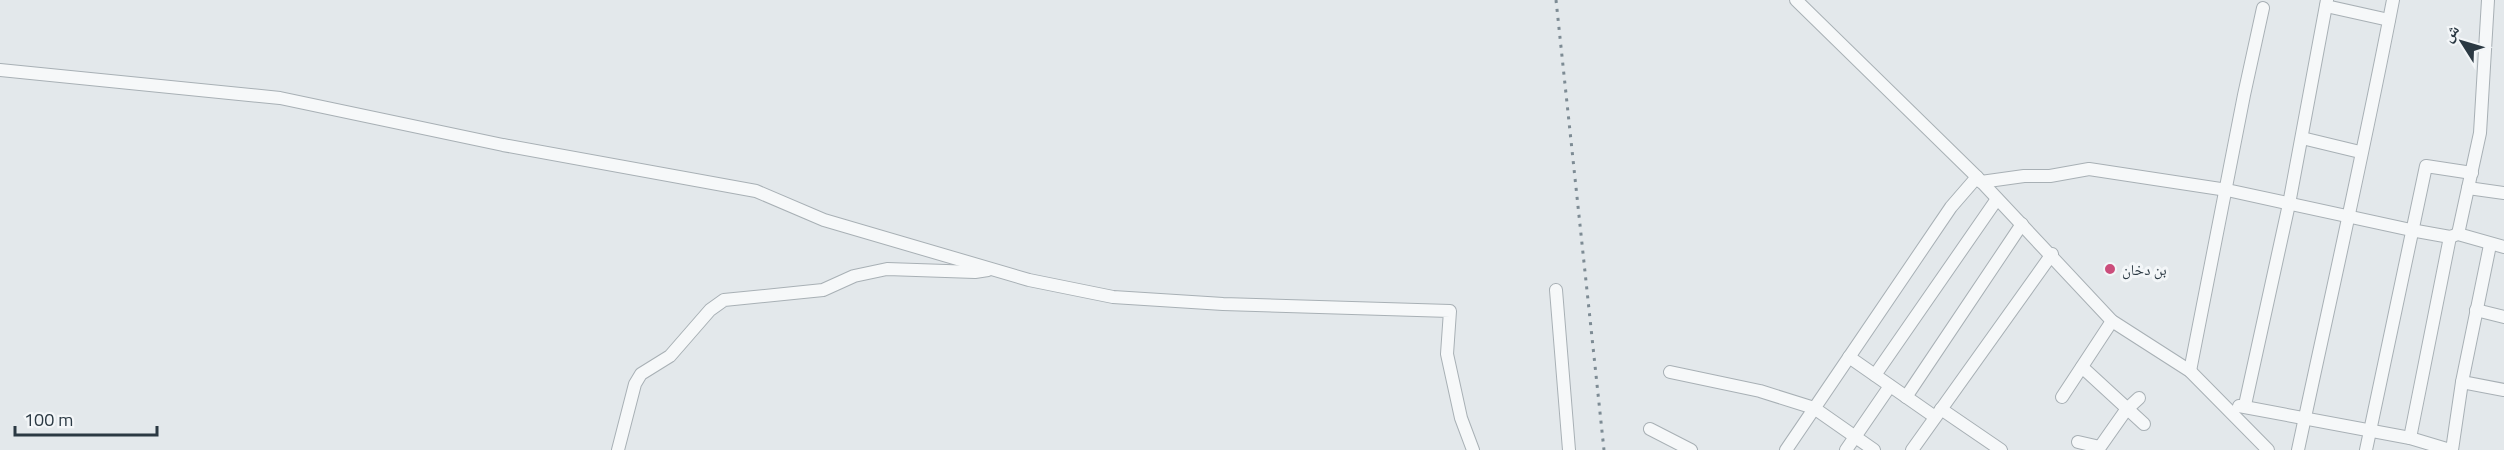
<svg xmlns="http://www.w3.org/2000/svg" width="2504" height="450" viewBox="0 0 2504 450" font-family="'Titillium Web','Noto Naskh Arabic',sans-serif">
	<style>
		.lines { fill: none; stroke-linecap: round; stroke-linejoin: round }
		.minor-casing { stroke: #a8b0b5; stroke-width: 14 }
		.minor { stroke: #f6f8f9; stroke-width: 12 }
		.rail { stroke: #7d8b94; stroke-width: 3; stroke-dasharray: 3 6; stroke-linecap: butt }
		.poi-dot { fill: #cb4d7b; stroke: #f3f6f8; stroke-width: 2 }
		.labels { text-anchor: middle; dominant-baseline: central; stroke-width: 6; stroke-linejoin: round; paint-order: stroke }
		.poi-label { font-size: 15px; fill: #2b3943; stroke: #f3f6f8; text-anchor: start }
	</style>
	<rect width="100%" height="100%" fill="#e3e8eb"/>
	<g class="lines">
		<g class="minor-casing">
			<g id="minor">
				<polyline points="1796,0 1977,177 2112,321 2190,371 2268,450"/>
				<polyline points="2326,6 2389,20"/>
				<polyline points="0,70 280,98 503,145 756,191 824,220 1029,280 1113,297 1223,304 1450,311 1447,354 1461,418 1473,450"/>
				<polyline points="2302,138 2360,152"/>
				<polyline points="1981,182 2024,176 2050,176 2089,169 2227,190 2411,230 2450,237 2458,234 2504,247"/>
				<polyline points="2468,188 2504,193"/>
				<polyline points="2458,234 2480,133 2488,0"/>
				<polyline points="1556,290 1569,450"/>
				<polyline points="2476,310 2504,317"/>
				<polyline points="1849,357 1935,417"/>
				<polyline points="2082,367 2144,424"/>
				<polyline points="2190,371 2244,95 2263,8"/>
				<polyline points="1670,372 1760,391 1814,408 1874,450"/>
				<polyline points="1875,375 1997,199"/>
				<polyline points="2462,382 2504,390"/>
				<polyline points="1906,397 2022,224"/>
				<polyline points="2062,397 2112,321"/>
				<polyline points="2245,405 2289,204 2327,0"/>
				<polyline points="2239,406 2410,438 2450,450"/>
				<polyline points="1941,409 2001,450"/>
				<polyline points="1650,429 1691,450"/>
				<polyline points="2410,438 2450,237"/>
				<polyline points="2078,442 2100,447 2126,410 2139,398"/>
				<polyline points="618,450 635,384 641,374 670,356 710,310 724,300 823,290 854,276 887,269 975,272 988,270"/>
				<polyline points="1786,450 1951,207 1977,177"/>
				<polyline points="1846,450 1890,386"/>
				<polyline points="1912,450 2052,254"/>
				<path d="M2298,450C2330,300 2364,151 2393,0"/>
				<polyline points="2366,450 2426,166 2472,173"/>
				<polyline points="2452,450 2462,382 2490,245"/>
			</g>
		</g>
		<use href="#minor" class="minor"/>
		<polyline class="rail" points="1556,0 1604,450"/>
	</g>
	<circle class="poi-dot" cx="2110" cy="269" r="6"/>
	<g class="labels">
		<g class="poi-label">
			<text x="2122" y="269">بن دخان</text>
		</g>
	</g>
	<g transform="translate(2462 42) rotate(307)" stroke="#f3f6f8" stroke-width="4.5" paint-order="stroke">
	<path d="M0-4.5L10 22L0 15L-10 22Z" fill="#2b3943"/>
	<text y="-9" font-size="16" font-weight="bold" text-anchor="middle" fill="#2b3943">ش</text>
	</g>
	<path d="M15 426v9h142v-9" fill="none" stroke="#2b3943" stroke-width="3"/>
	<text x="24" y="426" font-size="18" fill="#2b3943" stroke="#f3f6f8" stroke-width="4.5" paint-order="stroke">100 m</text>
</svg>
